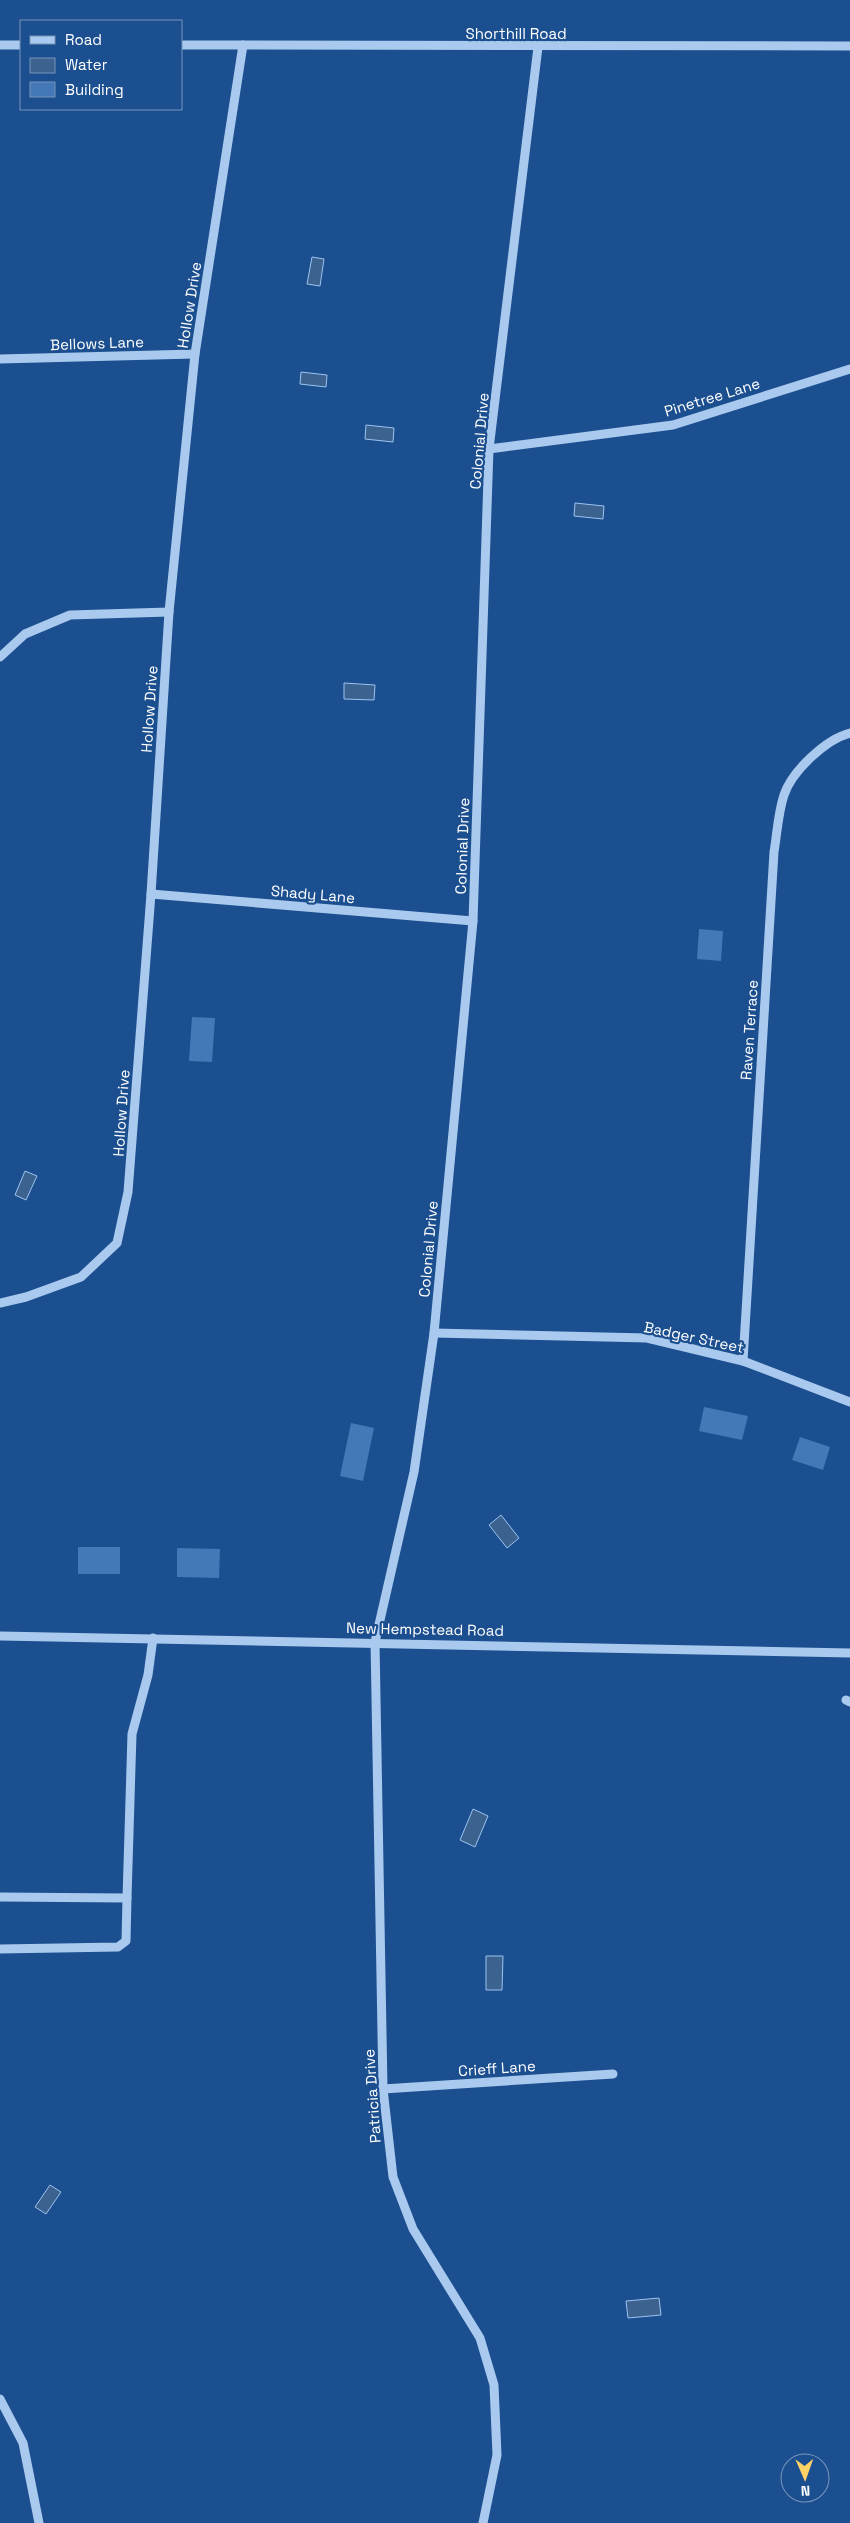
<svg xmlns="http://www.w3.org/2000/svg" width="850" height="2523" viewBox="0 0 850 2523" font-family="'Space Grotesk',sans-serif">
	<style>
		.water { fill: #3c6290; stroke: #9cc4f0 }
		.building { fill: #4478b7 }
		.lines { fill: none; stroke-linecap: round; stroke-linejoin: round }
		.minor { stroke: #a9c9ee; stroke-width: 9 }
		.labels { text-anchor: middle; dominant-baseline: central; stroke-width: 4.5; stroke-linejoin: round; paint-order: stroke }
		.street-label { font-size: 15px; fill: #fff; stroke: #1b4f8f }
	</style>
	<rect width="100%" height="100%" fill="#1b4f8f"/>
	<g class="water">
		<polygon points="312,257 324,259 320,286 307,284"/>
		<polygon points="301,372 327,375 326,387 300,384"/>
		<polygon points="366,425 394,428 393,442 365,439"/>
		<polygon points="575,503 604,506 603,519 574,516"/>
		<polygon points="344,683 375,685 374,700 344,699"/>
		<polygon points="25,1171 37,1176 26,1200 15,1195"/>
		<polygon points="501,1515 519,1538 507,1548 489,1525"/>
		<polygon points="473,1809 488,1816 475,1847 460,1840"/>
		<polygon points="486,1956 503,1956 502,1990 486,1990"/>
		<polygon points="50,2185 61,2192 46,2214 35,2207"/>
		<polygon points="659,2298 661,2315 628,2318 626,2301"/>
	</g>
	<g class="building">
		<polygon points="699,929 723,931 721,961 697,959"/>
		<polygon points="192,1017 215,1018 212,1062 189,1061"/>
		<polygon points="704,1407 748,1416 742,1440 699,1431"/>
		<polygon points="351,1423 374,1428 363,1481 340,1476"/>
		<polygon points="800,1437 830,1447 823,1470 792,1460"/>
		<rect x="78" y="1547" width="42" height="27"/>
		<polygon points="177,1548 220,1549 219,1578 177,1577"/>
	</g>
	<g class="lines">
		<g class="minor">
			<polyline points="0,45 21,45"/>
			<polyline points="181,45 850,46"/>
			<polyline points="0,359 195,354"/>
			<polyline points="489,449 673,425 850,369"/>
			<polyline points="0,657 25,634 70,615 169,612"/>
			<polyline points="151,894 473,921"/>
			<polyline points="0,1303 26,1297 81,1277 117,1243 128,1192 151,894 169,612 195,354 243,45"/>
			<polyline points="434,1333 647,1338 743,1361 850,1402"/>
			<path d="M743,1361L774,852C777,834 778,813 784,795C792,771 826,739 850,733"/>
			<polyline points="0,1636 850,1653"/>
			<polyline points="846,1700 850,1702"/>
			<polyline points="0,1897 127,1898 126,1941 118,1947 0,1949"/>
			<polyline points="127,1898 132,1734 148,1675 153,1638"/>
			<polyline points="383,2089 613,2074"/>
			<polyline points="0,2399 23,2443 39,2523"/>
			<polyline points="483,2523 497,2455 494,2385 480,2338 413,2229 393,2177 383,2089 375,1642 414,1472 434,1333 473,921 489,449 538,47"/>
		</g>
	</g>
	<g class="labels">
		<g class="street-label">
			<text x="516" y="33">Shorthill Road</text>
			<text transform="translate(189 305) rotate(-81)">Hollow Drive</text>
			<text transform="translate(97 343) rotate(-2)">Bellows Lane</text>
			<text transform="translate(712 397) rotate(-17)">Pinetree Lane</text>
			<text transform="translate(479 441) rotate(-85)">Colonial Drive</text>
			<text transform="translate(149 709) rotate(-86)">Hollow Drive</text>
			<text transform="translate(462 846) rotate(-88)">Colonial Drive</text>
			<text transform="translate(313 894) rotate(5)">Shady Lane</text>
			<text transform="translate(749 1030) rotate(-86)">Raven Terrace</text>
			<text transform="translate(121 1113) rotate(-86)">Hollow Drive</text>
			<text transform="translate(428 1249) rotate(-85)">Colonial Drive</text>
			<text transform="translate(694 1337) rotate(12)">Badger Street</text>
			<text transform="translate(425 1629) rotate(1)">New Hempstead Road</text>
			<text transform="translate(497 2068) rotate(-4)">Crieff Lane</text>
			<text transform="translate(372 2096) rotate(-94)">Patricia Drive</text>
		</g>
	</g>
	<rect x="20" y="20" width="162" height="90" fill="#1b4f8f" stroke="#7695bc"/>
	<rect x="30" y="36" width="25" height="8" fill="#a9c9ee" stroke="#7695bc"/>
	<text x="65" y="45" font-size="15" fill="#ffffff">Road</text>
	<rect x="30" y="58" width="25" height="15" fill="#3c6290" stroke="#7695bc"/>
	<text x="65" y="70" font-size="15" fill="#ffffff">Water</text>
	<rect x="30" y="82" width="25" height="15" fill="#4478b7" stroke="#7695bc"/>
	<text x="65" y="95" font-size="15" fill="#ffffff">Building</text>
	<g transform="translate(805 2478) rotate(178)"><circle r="24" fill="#1b4f8f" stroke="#7695bc"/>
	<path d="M0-4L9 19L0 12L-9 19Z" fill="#ffd166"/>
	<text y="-8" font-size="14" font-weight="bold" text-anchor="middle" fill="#ffffff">N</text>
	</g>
</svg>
